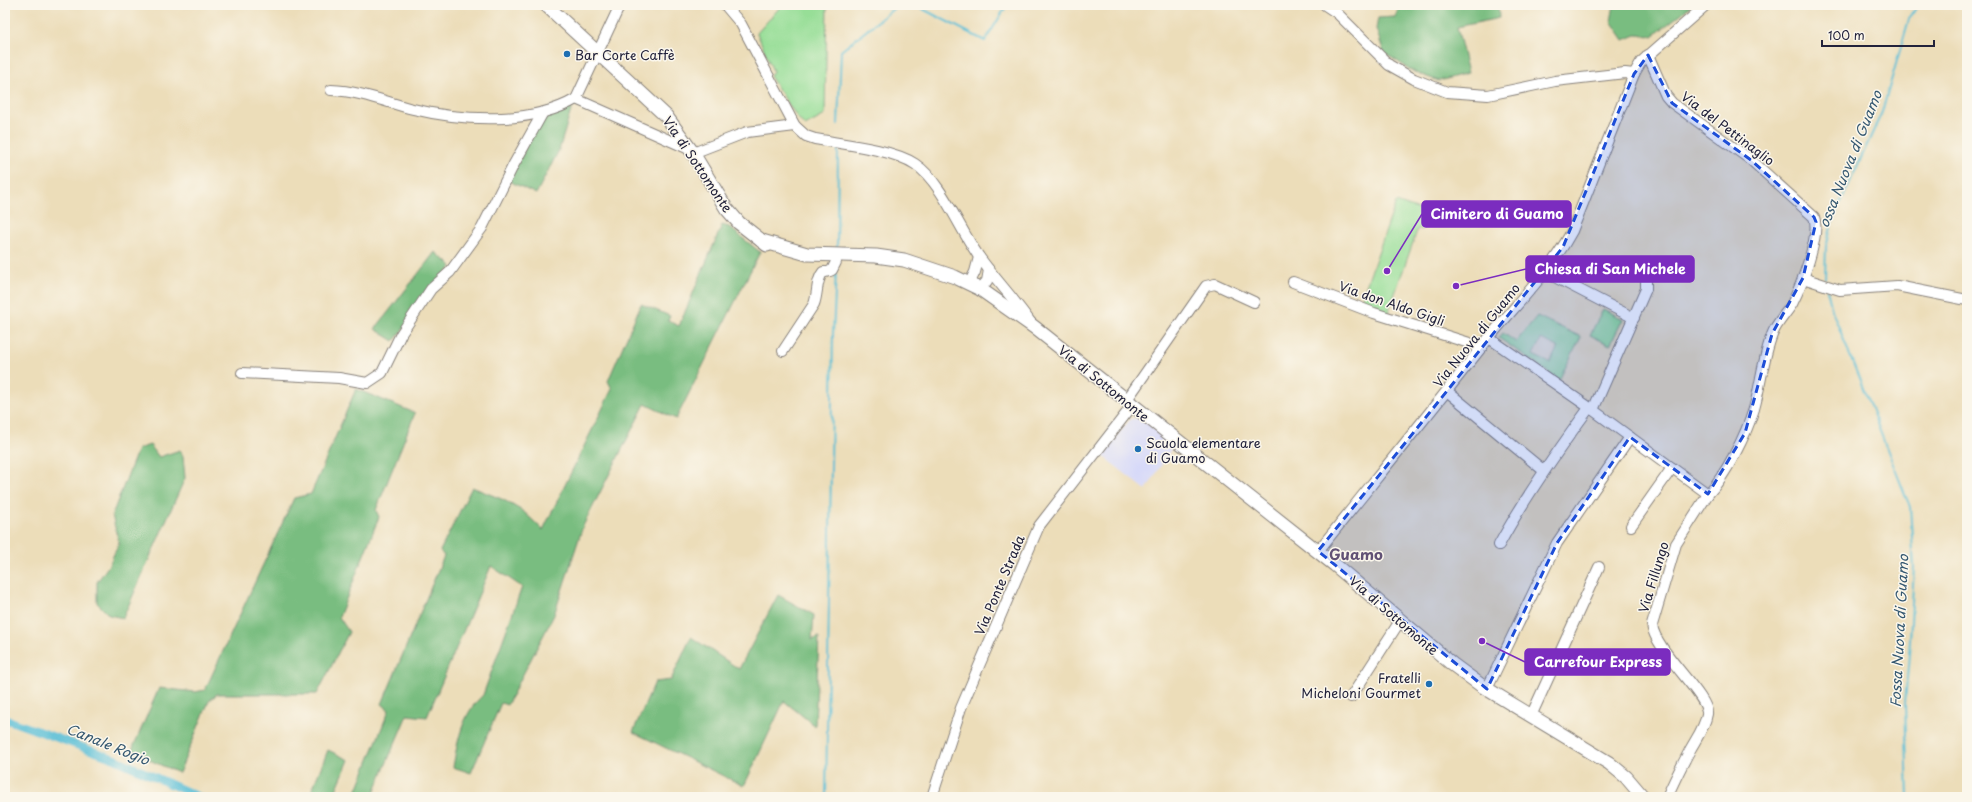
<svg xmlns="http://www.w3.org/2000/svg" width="1972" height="802" viewBox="0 0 1972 802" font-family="'Playpen Sans',sans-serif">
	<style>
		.built { fill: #d5d8f9 }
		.green { fill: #97de97; stroke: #5c8069; fill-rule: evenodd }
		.forest { fill: #79bd80; stroke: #4e705e }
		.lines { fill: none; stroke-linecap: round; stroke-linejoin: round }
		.stream { stroke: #57bdd5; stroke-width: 2 }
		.canal { stroke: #57bdd5; stroke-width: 8 }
		.minor-casing { stroke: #87807a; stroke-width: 12 }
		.major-casing { stroke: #87807a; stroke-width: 15 }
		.minor { stroke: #fff; stroke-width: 10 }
		.major { stroke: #fff; stroke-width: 13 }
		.marked { fill: #1d4ed8; fill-opacity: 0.2; stroke: #1d4ed8; stroke-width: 3; stroke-dasharray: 8 5; stroke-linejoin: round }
		.poi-dot { fill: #1f6fb2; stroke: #fbf7ec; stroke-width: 1.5 }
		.labels { text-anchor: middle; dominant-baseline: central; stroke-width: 3; stroke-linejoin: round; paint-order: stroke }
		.poi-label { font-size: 13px; fill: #22223b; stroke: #fbf7ec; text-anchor: start }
		.street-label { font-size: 13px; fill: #22223b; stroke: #fbf7ec }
		.water-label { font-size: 14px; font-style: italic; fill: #355871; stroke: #fbf7ec }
		.quarter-label { font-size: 15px; font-weight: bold; fill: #615175; stroke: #fbf7ec }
		.leader { fill: none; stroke: #7b2cbf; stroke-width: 1.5 }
		.callout-dot { fill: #7b2cbf; stroke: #fbf7ec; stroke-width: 1.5 }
		.callout { fill: #7b2cbf; stroke: #7b2cbf; stroke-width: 1.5 }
		.callout-label { font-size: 14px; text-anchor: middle; font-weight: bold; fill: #fff }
	</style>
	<rect width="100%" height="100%" fill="#fbf7ec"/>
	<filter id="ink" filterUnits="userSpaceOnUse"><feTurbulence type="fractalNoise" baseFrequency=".025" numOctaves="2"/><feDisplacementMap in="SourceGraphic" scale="8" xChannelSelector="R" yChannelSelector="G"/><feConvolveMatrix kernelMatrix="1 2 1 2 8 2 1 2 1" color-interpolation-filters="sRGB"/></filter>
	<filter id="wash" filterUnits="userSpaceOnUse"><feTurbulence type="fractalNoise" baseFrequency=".012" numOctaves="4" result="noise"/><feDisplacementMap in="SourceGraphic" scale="16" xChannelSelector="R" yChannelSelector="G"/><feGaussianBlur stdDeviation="0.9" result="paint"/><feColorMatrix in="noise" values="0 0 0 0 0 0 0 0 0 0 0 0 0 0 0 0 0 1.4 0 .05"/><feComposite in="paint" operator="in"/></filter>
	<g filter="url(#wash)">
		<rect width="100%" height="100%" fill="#ecddb9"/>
		<polygon class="built" points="1140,418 1175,443 1146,490 1100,454 1131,419"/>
		<g class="green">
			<polygon points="782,5 827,5 825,115 805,126 797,117 770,76 773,71 757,33"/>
			<polygon points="1396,202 1428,213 1422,230 1418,228 1387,316 1359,306"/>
			<polygon points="1603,309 1623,319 1610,345 1590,335"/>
			<path d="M1537,316L1581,337L1559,380L1499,338L1503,333L1516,342ZM1541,339L1558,347L1550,363L1533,355Z"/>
		</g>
		<g class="forest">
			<polygon points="1400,5 1498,5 1499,18 1457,27 1468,73 1439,81 1416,73 1384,53 1376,29 1378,18 1395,17"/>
			<polygon points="1614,5 1692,5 1653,36 1636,35 1624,40 1611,21"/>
			<polygon points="573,104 559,150 536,194 509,181 540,117"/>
			<path d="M722,225L729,227L760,252L676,419L645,404L583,526L554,615L507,705L501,703L471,773L453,767C458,740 462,714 483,695L522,587L491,566L427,717L407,715L372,797H354L389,710L382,704L444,556L440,551L472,487L504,500L524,512L543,530L612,389L608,381L641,304L670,316L668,321L679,326Z"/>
			<polygon points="435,252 452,266 394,341 375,329"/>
			<polygon points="356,389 415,413 376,510 379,517 339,617 349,632 317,694 217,694 209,701 179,773 131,752 159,688 195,692 205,690 294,498 311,494"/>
			<polygon points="150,445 159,457 180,450 183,456 185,478 123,618 109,615 97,603 97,582 109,565 119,543 112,515 138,449"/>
			<polygon points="778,595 814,615 812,640 819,637 815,726 784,701 744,786 633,732 655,682 671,680 691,637 739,669"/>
			<polygon points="328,750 349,760 333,797 309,797"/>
		</g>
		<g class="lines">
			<g class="stream">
				<polyline points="915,5 985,41 1007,5"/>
				<polyline points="838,124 841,51 898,5"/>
				<polyline points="837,251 838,150"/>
				<polyline points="1825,278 1826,246 1834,217 1882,112 1909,19 1918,5"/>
				<polyline points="1827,290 1832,310 1910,507 1914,567 1910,641 1905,703 1908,797"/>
				<polyline points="826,797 833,334 836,272"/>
			</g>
			<polyline class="canal" points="5,719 115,759 199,797"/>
		</g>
	</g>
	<g filter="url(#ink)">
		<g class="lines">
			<g class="minor-casing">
				<g id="minor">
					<path d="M725,5L741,24L795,126L806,136L815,139C842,144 892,149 915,164C942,182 960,231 980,258C996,280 1015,300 1031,323"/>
					<polyline points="1325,5 1337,13 1389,65 1414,79 1447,92 1488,95 1555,81 1625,73 1634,74"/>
					<path d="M1648,55L1666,96L1672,103L1751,160L1814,217C1821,235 1801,286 1792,304C1786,314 1776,323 1772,335C1763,358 1761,384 1754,409C1746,435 1726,475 1708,494"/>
					<path d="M331,90C360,91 386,102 413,109C462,121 532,125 576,99L620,5"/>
					<polyline points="576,99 689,149"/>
					<polyline points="693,153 747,132 795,126"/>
					<polyline points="830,271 832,270 836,262"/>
					<polyline points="1545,272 1634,318"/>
					<polyline points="1803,278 1840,290 1897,286 1967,300"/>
					<polyline points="1293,282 1374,313 1482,347"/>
					<polyline points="969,284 975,272 979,257"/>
					<polyline points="980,289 987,281 989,270"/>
					<path d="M1489,338L1593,410L1708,494L1676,544L1652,625C1655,651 1710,697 1707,714C1705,727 1696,739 1690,750C1682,765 1674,781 1667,797"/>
					<path d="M783,351L814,304C818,294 816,280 823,272H826"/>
					<polyline points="242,373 339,378 367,383 382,373 401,334 431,289 450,272 482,228 514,164 542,114"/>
					<polyline points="1448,392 1543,470"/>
					<polyline points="1126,401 1206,286 1215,284 1254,302"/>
					<polyline points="1593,410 1646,289 1646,280"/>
					<polyline points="1631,526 1672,468"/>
					<path d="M1499,545C1525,497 1556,453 1589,408"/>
					<path d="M1318,551C1375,480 1432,410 1488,339C1517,303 1550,272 1572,231L1634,74L1641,62L1706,5"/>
					<polyline points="1487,689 1557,543 1630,437"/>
					<polyline points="1351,697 1400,621"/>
					<polyline points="1531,716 1599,567"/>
					<polyline points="932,797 961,708 1039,526 1132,406"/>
				</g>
			</g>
			<g class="major-casing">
				<g id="major">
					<polyline points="546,5 666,116 693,153 726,208 739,223 767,245"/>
					<polyline points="762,241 807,254 876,256 904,260 955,277 980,289 1034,327 1335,565 1452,664 1482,686 1609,763 1626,777 1643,797"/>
				</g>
			</g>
			<use href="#minor" class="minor"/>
			<use href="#major" class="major"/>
		</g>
	</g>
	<path class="marked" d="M1648,55L1672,103L1751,160L1814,217L1816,222L1803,278L1772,334L1745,433L1708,494L1630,437L1557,543L1487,689L1318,551L1563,247L1634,74Z"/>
	<g class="poi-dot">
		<circle cx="567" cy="54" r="4"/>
		<circle cx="1138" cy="449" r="4"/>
		<circle cx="1429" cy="684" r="4"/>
	</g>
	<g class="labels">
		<g class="poi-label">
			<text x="575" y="54">Bar Corte Caffè</text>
			<text x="1146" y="442">Scuola elementare<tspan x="1146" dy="15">di Guamo</tspan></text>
			<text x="1421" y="677" text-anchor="end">Fratelli<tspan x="1421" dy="15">Micheloni Gourmet</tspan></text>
		</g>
		<g class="street-label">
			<text transform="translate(1728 128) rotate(37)">Via del Pettinaglio</text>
			<text transform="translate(698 164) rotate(56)">Via di Sottomonte</text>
			<text transform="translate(1392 303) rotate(19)">Via don Aldo Gigli</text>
			<text transform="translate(1476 335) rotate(-51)">Via Nuova di Guamo</text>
			<text transform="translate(1104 383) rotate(39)">Via di Sottomonte</text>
			<text transform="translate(1653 577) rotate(-73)">Via Fillungo</text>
			<text transform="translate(999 585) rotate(-67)">Via Ponte Strada</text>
			<text transform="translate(1394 615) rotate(41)">Via di Sottomonte</text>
		</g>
		<g class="water-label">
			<text transform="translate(1850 159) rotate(-68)">ossa Nuova di Guamo</text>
			<text transform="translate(1899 631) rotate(-87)">Fossa Nuova di Guamo</text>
			<text transform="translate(108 744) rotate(22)">Canale Rogio</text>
		</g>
		<g class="quarter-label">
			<text x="1356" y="553">Guamo</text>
		</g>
	</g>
	<path class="leader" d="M1387 271L1422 214M1456 286L1526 269M1482 641L1525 662"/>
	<g class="callout-dot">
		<circle cx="1387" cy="271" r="4"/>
		<circle cx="1456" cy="286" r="4"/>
		<circle cx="1482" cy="641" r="4"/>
	</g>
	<g class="callout">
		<rect x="1422" y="201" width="149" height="26" rx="4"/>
		<rect x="1526" y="256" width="168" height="26" rx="4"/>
		<rect x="1525" y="649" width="145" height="26" rx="4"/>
	</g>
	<g class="callout-label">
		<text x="1497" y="219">Cimitero di Guamo</text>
		<text x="1610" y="274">Chiesa di San Michele</text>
		<text x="1598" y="667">Carrefour Express</text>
	</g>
	<rect width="1972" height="802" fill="none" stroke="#fbf7ec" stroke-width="20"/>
	<path d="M1822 40v6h112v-6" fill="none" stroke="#22223b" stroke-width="2"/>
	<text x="1828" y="40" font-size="12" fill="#22223b" stroke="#fbf7ec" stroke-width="3" paint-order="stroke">100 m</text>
</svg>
